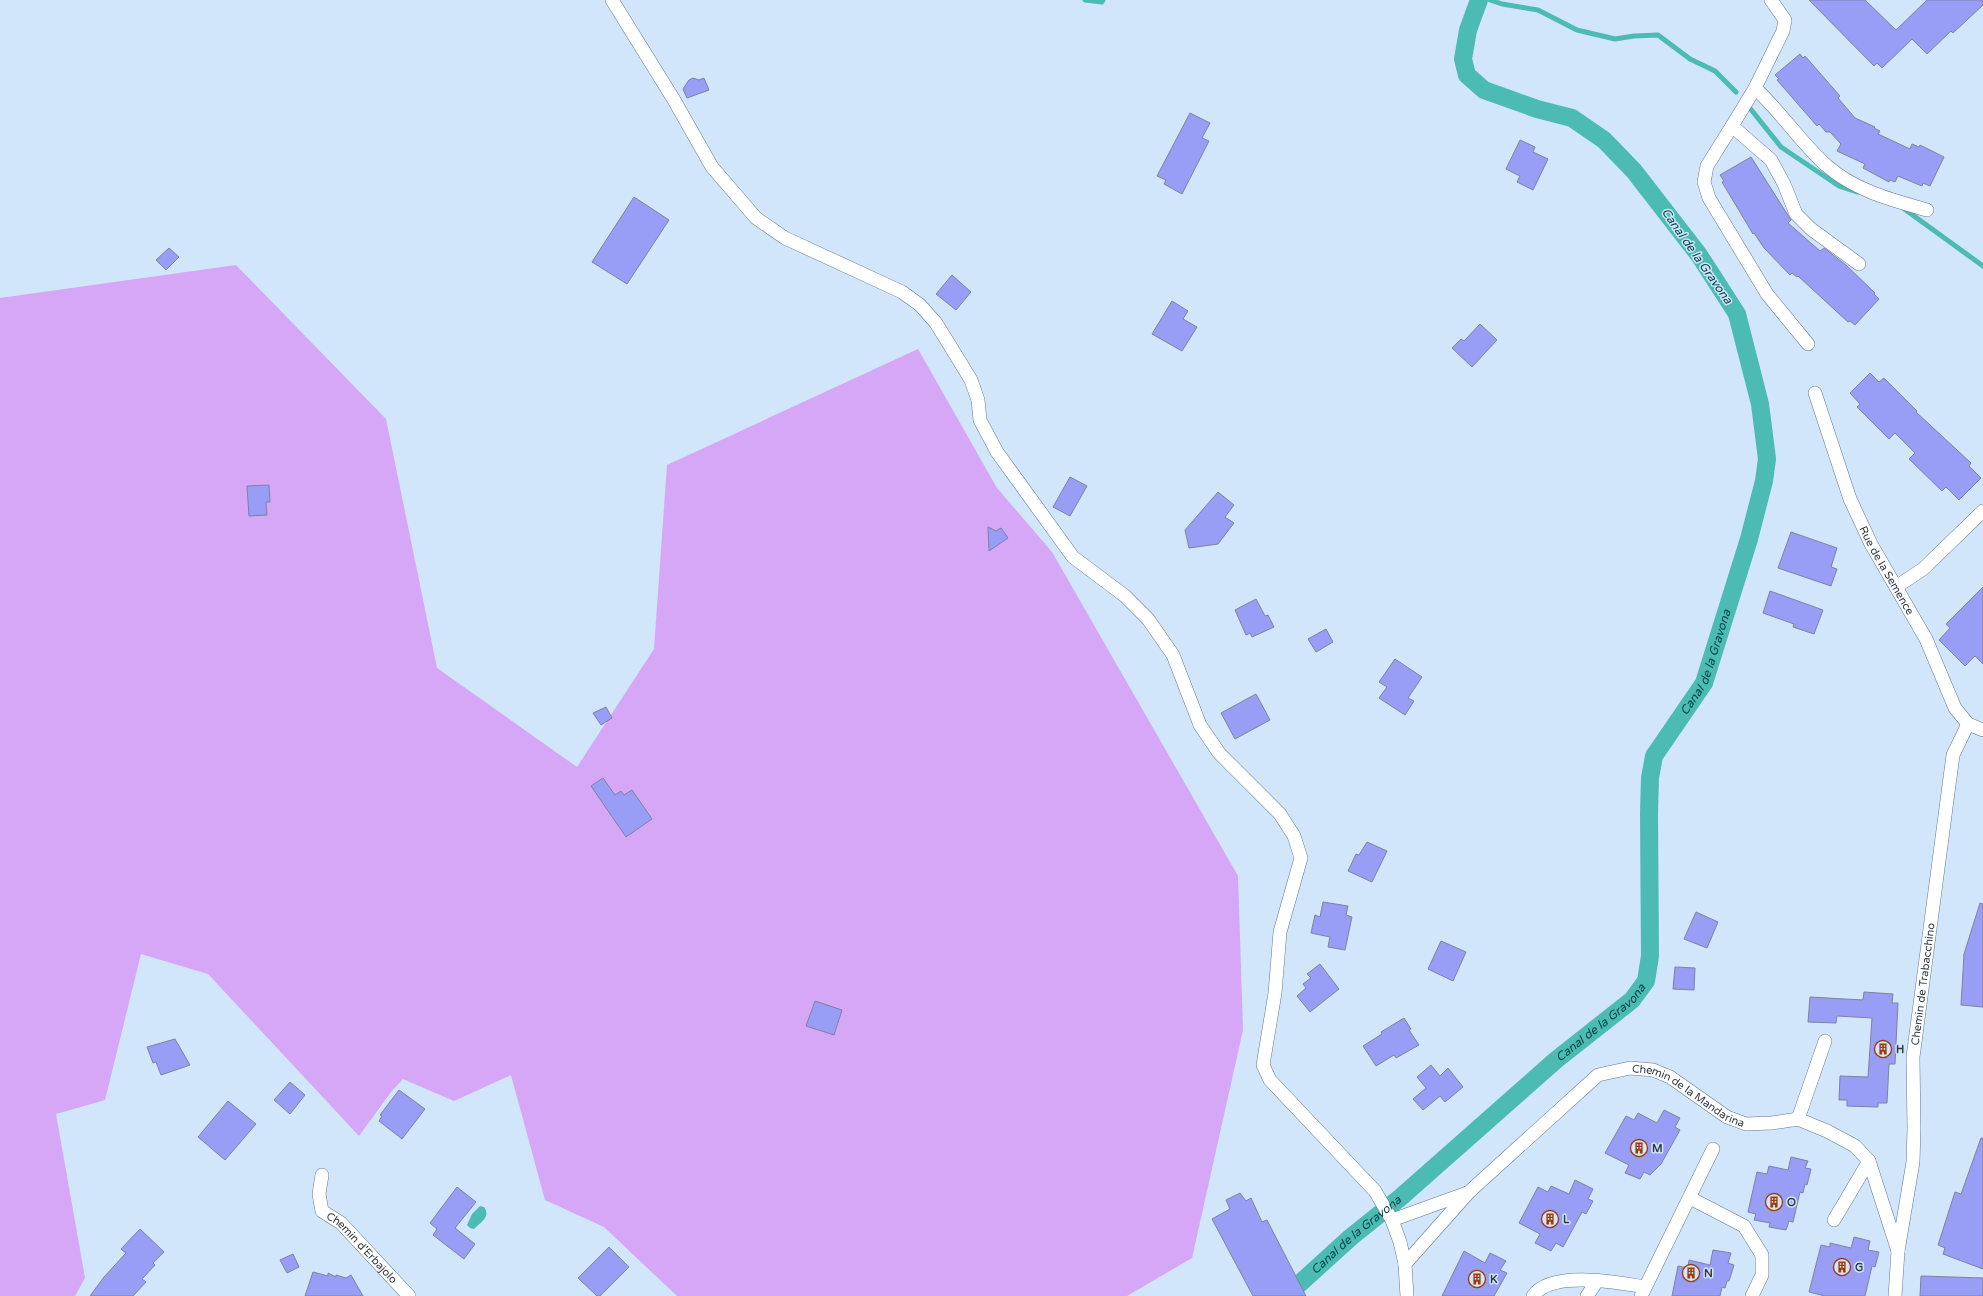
<svg xmlns="http://www.w3.org/2000/svg" width="1983" height="1296" viewBox="0 0 1983 1296" font-family="'Varela Round',sans-serif">
	<style>
		.green { fill: #d6a7f6 }
		.water { fill: #4bbbb3 }
		.lines { fill: none; stroke-linecap: round; stroke-linejoin: round }
		.stream { stroke: #4bbbb3; stroke-width: 5 }
		.canal { stroke: #4bbbb3; stroke-width: 18 }
		.building { fill: #989df5; stroke: #7f82a0 }
		.street-casing { stroke: #637991; stroke-width: 14 }
		.street { stroke: #fff; stroke-width: 13 }
		.labels { text-anchor: middle; dominant-baseline: central; stroke-width: 3; stroke-linejoin: round; paint-order: stroke }
		.street-label { font-size: 11px; fill: #303a44; stroke: #d1e5fb }
		.poi-label { font-size: 11px; font-weight: bold; fill: #303a44; stroke: #d1e5fb; text-anchor: start }
		.water-label { font-size: 12px; font-style: italic; fill: #004743; stroke: #d1e5fb }
	</style>
	<rect width="100%" height="100%" fill="#d1e5fb"/>
	<polygon class="green" points="236,265 386,419 437,668 577,767 654,649 667,465 918,349 997,488 1052,552 1238,876 1243,1030 1192,1258 1127,1296 677,1296 604,1227 545,1200 511,1075 454,1101 403,1079 391,1092 359,1136 208,974 141,954 105,1100 56,1114 85,1278 75,1296 0,1296 0,298"/>
	<path class="water" d="M480,1206L484,1207C491,1217 481,1222 474,1229L470,1228L467,1225L472,1214Z"/>
	<g class="lines">
		<g class="stream">
			<polyline points="1085,0 1102,2 1103,0"/>
			<polyline points="1490,0 1502,4 1538,10 1577,30 1615,39 1634,36 1658,35 1690,59 1715,71 1736,92"/>
			<polyline points="1749,107 1781,147 1839,186 1858,192"/>
			<polyline points="1903,208 1983,266"/>
		</g>
		<path class="canal" id="s1" d="M1286,1296L1351,1237L1401,1197L1556,1060L1632,1000L1646,981L1650,956L1649,813L1650,778L1654,756L1704,683L1749,539L1764,481L1767,459L1760,404L1737,314L1699,255L1634,171L1604,140L1572,118L1537,109L1484,90L1467,75L1463,59L1468,30L1479,0"/>
	</g>
	<g class="building">
		<polygon points="1809,0 1865,0 1896,30 1927,0 1983,0 1983,5 1953,33 1951,31 1927,54 1912,39 1882,68 1877,63 1874,66"/>
		<polygon points="1800,54 1803,58 1805,56 1840,96 1838,98 1855,118 1875,127 1874,128 1880,131 1878,134 1910,149 1912,144 1919,147 1920,145 1944,157 1930,186 1923,183 1922,186 1898,176 1895,182 1890,180 1889,182 1863,168 1865,164 1837,151 1841,144 1830,132 1826,132 1819,124 1817,126 1777,80 1779,79 1775,75"/>
		<polygon points="693,78 699,80 704,78 709,90 687,98 683,89 689,80"/>
		<polygon points="1190,113 1210,123 1202,138 1209,141 1182,194 1164,184 1166,180 1157,176"/>
		<polygon points="1520,140 1535,147 1533,152 1548,159 1533,190 1517,182 1520,176 1506,169"/>
		<polygon points="1751,157 1791,220 1788,223 1820,251 1824,248 1846,265 1875,293 1874,294 1879,299 1855,325 1850,321 1848,322 1798,276 1797,277 1792,273 1790,275 1764,248 1754,233 1753,234 1722,182 1724,181 1720,175"/>
		<polygon points="634,197 669,220 627,284 592,262"/>
		<polygon points="169,248 179,257 166,270 156,260"/>
		<polygon points="952,275 971,292 956,310 936,294"/>
		<polygon points="1172,301 1188,311 1183,319 1197,327 1182,351 1152,334"/>
		<polygon points="1480,324 1497,340 1472,367 1452,348 1461,339 1464,341"/>
		<polygon points="1870,373 1879,382 1884,378 1917,411 1916,412 1971,463 1969,466 1981,478 1959,500 1946,487 1942,491 1909,459 1915,453 1895,433 1889,439 1857,407 1860,404 1850,393"/>
		<polygon points="1070,477 1087,486 1070,516 1053,507"/>
		<polygon points="269,485 270,502 266,502 267,515 249,516 247,486"/>
		<polygon points="1218,492 1234,505 1225,517 1234,523 1218,544 1189,548 1185,530"/>
		<polygon points="988,527 996,531 1001,528 1008,538 989,551"/>
		<polygon points="1791,532 1837,548 1831,567 1837,569 1831,586 1778,568"/>
		<polygon points="1983,587 1983,664 1975,656 1965,666 1939,640 1950,628 1946,624"/>
		<polygon points="1770,591 1823,610 1814,634 1793,627 1794,624 1763,613"/>
		<polygon points="1256,599 1265,616 1268,615 1274,627 1252,637 1250,633 1246,635 1235,610"/>
		<polygon points="1326,629 1333,642 1316,652 1308,639"/>
		<polygon points="1395,659 1422,677 1408,698 1414,701 1405,715 1379,698 1387,687 1379,682"/>
		<polygon points="1256,694 1270,720 1235,739 1221,713"/>
		<polygon points="606,707 612,718 601,725 593,713"/>
		<polygon points="603,778 615,795 621,791 624,795 632,790 652,819 626,837 591,786"/>
		<polygon points="1367,842 1387,851 1372,882 1348,871 1356,854 1359,855"/>
		<polygon points="1323,902 1348,906 1346,915 1352,917 1345,950 1328,947 1330,937 1311,933 1315,915 1320,917"/>
		<polygon points="1980,903 1983,904 1983,1007 1961,1005 1964,954"/>
		<polygon points="1696,912 1718,922 1707,948 1684,939"/>
		<polygon points="1441,941 1466,952 1453,981 1428,969"/>
		<polygon points="1320,964 1339,989 1310,1012 1297,996 1306,988 1303,984 1311,978 1307,974"/>
		<polygon points="1675,967 1695,968 1694,990 1673,989"/>
		<polygon points="1864,992 1893,994 1892,1003 1898,1003 1895,1064 1889,1064 1887,1103 1878,1103 1878,1107 1847,1106 1847,1100 1839,1100 1840,1076 1868,1077 1872,1018 1837,1016 1836,1023 1808,1022 1810,997 1863,1000"/>
		<polygon points="815,1001 842,1010 834,1035 806,1026"/>
		<polygon points="1404,1018 1411,1029 1409,1030 1419,1045 1396,1058 1394,1055 1376,1066 1363,1046 1382,1034 1381,1032"/>
		<polygon points="175,1039 190,1065 161,1075 156,1062 153,1063 147,1047"/>
		<polygon points="1431,1065 1440,1076 1448,1068 1463,1087 1445,1102 1440,1096 1423,1110 1413,1099 1426,1088 1417,1077"/>
		<polygon points="290,1082 305,1095 290,1114 274,1100"/>
		<polygon points="399,1090 425,1109 402,1139 379,1121 382,1116 380,1115"/>
		<polygon points="228,1101 256,1124 225,1160 198,1137"/>
		<polygon points="1664,1110 1680,1118 1675,1127 1680,1130 1661,1164 1650,1175 1644,1172 1640,1179 1625,1173 1629,1165 1605,1153 1626,1116 1634,1120 1638,1113 1657,1123"/>
		<polygon points="1981,1138 1983,1138 1983,1269 1943,1254 1945,1248 1938,1245 1955,1192 1961,1194"/>
		<polygon points="1791,1157 1808,1161 1805,1168 1811,1169 1807,1185 1805,1184 1803,1193 1800,1192 1793,1222 1789,1221 1786,1230 1769,1227 1770,1223 1754,1220 1756,1214 1748,1212 1757,1172 1767,1174 1769,1166 1788,1170"/>
		<polygon points="1575,1180 1593,1189 1588,1199 1593,1201 1586,1214 1582,1212 1563,1247 1556,1243 1551,1251 1535,1243 1540,1234 1519,1223 1538,1187 1548,1192 1551,1186 1569,1194"/>
		<polygon points="457,1187 476,1202 455,1228 475,1244 464,1259 433,1235 437,1229 430,1223"/>
		<polygon points="1240,1193 1246,1201 1251,1198 1262,1222 1267,1220 1306,1296 1253,1296 1212,1219 1230,1209 1226,1200"/>
		<polygon points="140,1229 164,1252 153,1263 155,1265 142,1279 146,1282 133,1296 90,1296 104,1277 126,1253 121,1249"/>
		<polygon points="1854,1237 1870,1241 1868,1250 1879,1252 1875,1267 1872,1266 1865,1296 1825,1296 1809,1292 1821,1245 1830,1247 1830,1243 1851,1248"/>
		<polygon points="609,1247 629,1267 600,1296 597,1296 578,1278"/>
		<polygon points="1713,1250 1731,1253 1728,1263 1734,1265 1729,1281 1727,1281 1725,1288 1722,1287 1720,1296 1672,1296 1678,1266 1688,1268 1689,1260 1710,1265"/>
		<polygon points="1464,1251 1485,1263 1490,1253 1506,1261 1500,1270 1507,1273 1494,1296 1442,1296"/>
		<polygon points="293,1254 299,1267 287,1273 280,1260"/>
		<polygon points="313,1272 328,1276 328,1273 336,1277 336,1275 346,1278 351,1275 363,1296 305,1296"/>
		<polygon points="1921,1276 1983,1278 1983,1296 1920,1296"/>
	</g>
	<g class="lines">
		<g class="street-casing">
			<g id="street">
				<polyline points="612,0 674,100 712,167 756,218 785,238 902,292 920,305 936,323 971,380 978,400 980,420 997,452 1073,557 1125,596 1148,619 1173,655 1200,725 1219,753 1280,814 1294,836 1301,858 1280,932 1275,993 1263,1065 1270,1080 1375,1191 1392,1220 1400,1242 1405,1264 1407,1296"/>
				<path d="M1771,0L1785,20L1783,31L1755,88C1781,112 1801,143 1827,166C1856,191 1892,200 1927,210"/>
				<polyline points="1755,88 1732,126 1771,160 1784,184 1796,214 1811,229 1859,264"/>
				<polyline points="1732,126 1707,166 1704,182 1709,198 1767,294 1808,344"/>
				<path id="s2" d="M1815,393L1850,499L1871,544L1926,639L1955,708L1968,724L1983,730"/>
				<polyline points="1896,587 1923,569 1983,511"/>
				<polyline points="1798,1119 1825,1041"/>
				<path id="s3" d="M322,1175L319,1194L322,1211L341,1223L409,1296"/>
				<polyline points="1690,1198 1744,1226 1762,1255 1762,1275 1752,1296"/>
				<polyline points="1392,1220 1467,1193"/>
				<polyline points="1834,1220 1869,1161"/>
				<path id="s4" d="M1405,1264L1469,1192L1598,1075L1630,1068L1653,1070L1670,1077L1727,1117L1746,1124L1772,1123L1798,1119L1827,1131L1855,1146L1869,1161L1898,1251"/>
				<path d="M1533,1296C1551,1270 1618,1282 1645,1287"/>
				<polyline points="1587,1296 1597,1281"/>
				<polyline points="1641,1296 1713,1149"/>
				<path id="s5" d="M1895,1296L1898,1251L1913,1162L1914,1129L1913,1057L1953,755L1968,724"/>
			</g>
		</g>
		<use href="#street" class="street"/>
	</g>
	<defs>
		<g id="building-ring" transform="scale(0.9)"><circle r="9.5" fill="#d1e5fb" stroke="#9f3b05" stroke-width="1.5"/><path d="M-4-6H4V6H1V3H-1V6H-4ZM-2.5-4.3h1.7v1.8h-1.7ZM.8-4.3h1.7v1.8H.8ZM-2.5-1h1.7V.8h-1.7ZM.8-1h1.7V.8H.8Z" fill="#9f3b05"/></g>
	</defs>
	<g fill-rule="evenodd">
		<use href="#building-ring" x="1883" y="1049"/>
		<use href="#building-ring" x="1639" y="1148"/>
		<use href="#building-ring" x="1774" y="1202"/>
		<use href="#building-ring" x="1550" y="1219"/>
		<use href="#building-ring" x="1842" y="1267"/>
		<use href="#building-ring" x="1691" y="1273"/>
		<use href="#building-ring" x="1477" y="1279"/>
	</g>
	<g class="labels">
		<g class="street-label">
			<text stroke="none"><textPath href="#s2" startOffset="192">Rue de la Semence</textPath></text>
			<text stroke="none"><textPath href="#s5" startOffset="314">Chemin de Trabacchino</textPath></text>
			<text stroke="none"><textPath href="#s4" startOffset="369">Chemin de la Mandarina</textPath></text>
			<text stroke="none"><textPath href="#s3" startOffset="91">Chemin d'Erbajolo</textPath></text>
		</g>
		<g class="poi-label">
			<text x="1896" y="1049">H</text>
			<text x="1652" y="1148">M</text>
			<text x="1787" y="1202">O</text>
			<text x="1563" y="1219">L</text>
			<text x="1855" y="1267">G</text>
			<text x="1704" y="1273">N</text>
			<text x="1490" y="1279">K</text>
		</g>
		<g class="water-label">
			<text transform="translate(1697 256) rotate(55)">Canal de la Gravona</text>
			<text stroke="none"><textPath href="#s1" startOffset="813">Canal de la Gravona</textPath></text>
			<text stroke="none"><textPath href="#s1" startOffset="417">Canal de la Gravona</textPath></text>
			<text stroke="none"><textPath href="#s1" startOffset="93">Canal de la Gravona</textPath></text>
		</g>
	</g>
</svg>
